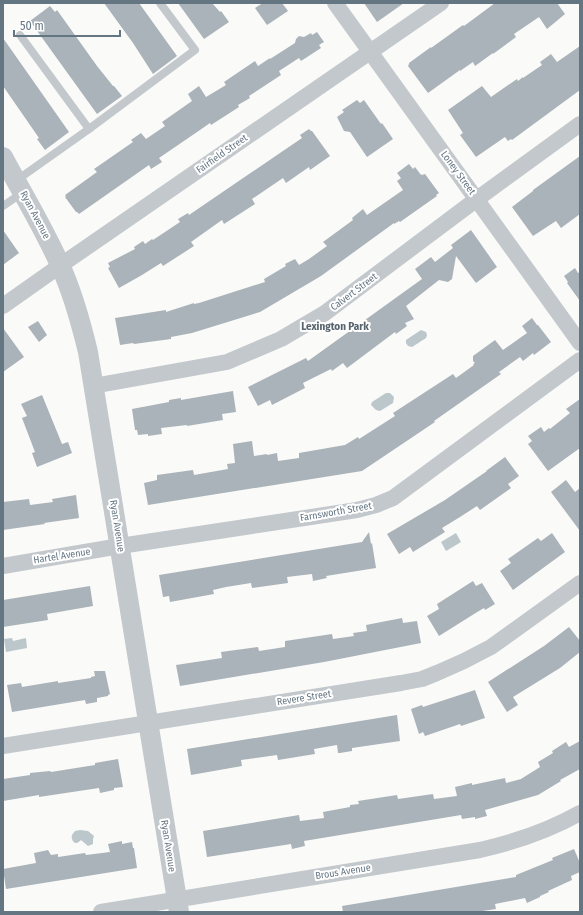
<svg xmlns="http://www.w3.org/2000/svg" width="583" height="915" viewBox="0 0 583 915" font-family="'Fira Sans Condensed',sans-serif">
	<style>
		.water { fill: #bbc7cb }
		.building { fill: #aab3b9 }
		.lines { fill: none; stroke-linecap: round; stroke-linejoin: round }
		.service { stroke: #c3c8cc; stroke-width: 8 }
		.minor { stroke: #c3c8cc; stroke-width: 16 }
		.tertiary { stroke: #c3c8cc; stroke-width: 20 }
		.labels { text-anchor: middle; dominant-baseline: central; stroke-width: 4; stroke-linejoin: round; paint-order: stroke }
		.street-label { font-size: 10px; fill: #657683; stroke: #fff }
		.neighbourhood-label { font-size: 11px; font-weight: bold; fill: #57646e; stroke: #fff }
	</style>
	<rect width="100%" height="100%" fill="#fafaf8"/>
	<g class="water">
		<polygon points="421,330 426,332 427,335 426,338 412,347 408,346 406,343 406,340"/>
		<polygon points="386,393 390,393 394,397 393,403 380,411 376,410 371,405 372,402"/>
		<polygon points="456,533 461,542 446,551 441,542"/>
		<polygon points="12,638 13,641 26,638 27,648 6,652 4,639"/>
		<path d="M80,830L88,831L94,836L93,839V844L88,846L81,840C80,841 79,842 77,843C73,844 71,838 72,835L75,831Z"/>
	</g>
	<g class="building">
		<polygon points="104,3 139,3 177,56 153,74 133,43"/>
		<polygon points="178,3 212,3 220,12 221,11 229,22 204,39"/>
		<polygon points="263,3 282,3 288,11 267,25 255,8"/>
		<polygon points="364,3 404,3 377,22"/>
		<polygon points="495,3 557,3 565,14 547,29 539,17 514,34 516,37 493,54 493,53 475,66 473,62 460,71 460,70 428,93 408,66 409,64 409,63 431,47 431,48 463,25 464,26"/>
		<polygon points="50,6 55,12 57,10 97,66 113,86 114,86 122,96 97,114 30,21"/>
		<polygon points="317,32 324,42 319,45 321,48 301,61 299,58 279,71 281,75 249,96 250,98 238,105 239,107 211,125 210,123 200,130 159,158 162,162 151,169 149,165 79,214 77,212 76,212 65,197 66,196 65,195 97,172 94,169 133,142 131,140 141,133 146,139 165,126 162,122 192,101 188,94 199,86 206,97 226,85 224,82 255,61 258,66 270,58 270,59 295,43 296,39 299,36 304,37 311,33 312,35"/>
		<polygon points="3,38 69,132 45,150 37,139 39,138 3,86"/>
		<polygon points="580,46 580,90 512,140 511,139 508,141 505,137 476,157 460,135 463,133 448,110 482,86 491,97 517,79 518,81 523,77 523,78 542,65 540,62 551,54 557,62"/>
		<polygon points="357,100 360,103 364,100 381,124 382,123 393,139 367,157 350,132 344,131 337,117 344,112 342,110"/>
		<polygon points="309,129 311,131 312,131 330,156 310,170 309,167 286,183 283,178 252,199 255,204 224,224 222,220 191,242 194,246 163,266 161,263 142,275 119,288 108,268 110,267 108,263 135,249 134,247 143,241 145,244 152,239 153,240 180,222 178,219 188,213 189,215 302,138 300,135"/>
		<polygon points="580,156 580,214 561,228 556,221 533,236 512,207 533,191 533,190"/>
		<polygon points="409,164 413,169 415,167 421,175 421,174 422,175 425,174 439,193 436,195 437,196 400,222 399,221 394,224 394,223 321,276 260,312 192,333 171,337 171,339 134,344 133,343 120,345 115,318 166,310 166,312 194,303 194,304 199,303 265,282 264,279 286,266 285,264 295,259 299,265 309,259 327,246 323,242 353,220 352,218 363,209 367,215 403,190 397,181 401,178 397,173"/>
		<polygon points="3,230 19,253 3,265"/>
		<polygon points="471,230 497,267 476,283 456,256 452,279 448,282 439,280 406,306 414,319 405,323 407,326 396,334 395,332 347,368 343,363 332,371 331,369 303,383 305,388 272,405 270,400 258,406 248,387 306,358 308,361 422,279 415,269 431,257 435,262 453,248 451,245"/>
		<polygon points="575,268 578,273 580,272 580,301 567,283 568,282 564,276"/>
		<polygon points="532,318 537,325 538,325 551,342 534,355 533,353 523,361 520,357 499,372 501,374 434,421 435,422 362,471 148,505 144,483 157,480 157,475 193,470 194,475 228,469 227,464 235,463 233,444 252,441 254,456 267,454 267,455 277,453 278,461 299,458 299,453 345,445 358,437 359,439 395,416 393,413 453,374 456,378 474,365 473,364 475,363 473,361 473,356 495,340 503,350 527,333 522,326"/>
		<polygon points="38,321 47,335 39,342 28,327"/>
		<polygon points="3,328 24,357 3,372"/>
		<polygon points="233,391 236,412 222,414 223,420 187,426 187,425 161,428 162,434 148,436 148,434 138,435 137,430 135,430 132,409 169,402 169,400 181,398 181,400"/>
		<polygon points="42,395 62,444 68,442 72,453 37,467 32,453 35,452 22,418 27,416 21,404"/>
		<polygon points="580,399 580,448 548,471 528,444 532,441 528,436 541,427 544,432 549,428 550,429 570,413 566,409"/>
		<polygon points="505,457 519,476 508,484 511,488 480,510 477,506 460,517 442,528 445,532 413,552 410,547 399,554 387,534 445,500 487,471 486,471"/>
		<polygon points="566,480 575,492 580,488 580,531 551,492"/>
		<polygon points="76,495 79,518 44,523 45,524 3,530 3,502 29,499 30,505 53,502 52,499"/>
		<polygon points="369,532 371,544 372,543 376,568 326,576 327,578 313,581 312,574 287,577 288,583 252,588 251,583 226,587 213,590 214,594 170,602 169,596 163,597 159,575 362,542"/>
		<polygon points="552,533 565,552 513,590 500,571 511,563 508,559 538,538 541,541"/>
		<polygon points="473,581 476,586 482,583 495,604 485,610 484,608 474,614 439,636 427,616 439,609 437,604"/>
		<polygon points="90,586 93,606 47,614 48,620 3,627 3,600"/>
		<polygon points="402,618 403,623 417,621 421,643 324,662 180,686 176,665 222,658 221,652 258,647 259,651 285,647 285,641 332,634 333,639 354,636 353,633 367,631 366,625"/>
		<polygon points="569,627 580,641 580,652 560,668 513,697 518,705 507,712 488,682 544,646"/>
		<polygon points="94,671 105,671 110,694 108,695 108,696 97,698 97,702 86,704 85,700 12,712 7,685 21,683 22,687 58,681 58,683 91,678 91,677 95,676"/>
		<polygon points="475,690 485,718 461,726 460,724 425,736 423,732 419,734 411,709 422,705 423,707"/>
		<polygon points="397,715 400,741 352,748 352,751 340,753 338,753 337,745 314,749 315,754 278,760 277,755 241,760 242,766 191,775 187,749"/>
		<polygon points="580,741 580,769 560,780 561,781 538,795 485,810 487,816 475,819 475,817 462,819 461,815 304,841 305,846 292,849 291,844 207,857 203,831 299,815 300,821 324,818 323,812 350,807 350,805 359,804 358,801 397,795 398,799 433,794 434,799 457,796 455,787 472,783 472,785 505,778 506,783 521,779 540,767 538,762 553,753 552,751 566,742 569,747"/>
		<polygon points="118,759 123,787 114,788 114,790 100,793 99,788 39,797 39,795 3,801 3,779 30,775 30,773 50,771 51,772 95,765 95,763"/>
		<polygon points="122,841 122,844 132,842 133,848 134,848 137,868 6,889 3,869 36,863 34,853 48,850 51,855 58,854 58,857 85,853 86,855 110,852 108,844"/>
		<polygon points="574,849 580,863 580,872 571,876 572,880 548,891 549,892 540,896 540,897 527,903 525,898 495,904 496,909 476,912 343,912 342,906 516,877 516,875 553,860 552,858"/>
	</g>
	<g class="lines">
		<g class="service">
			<polyline points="20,35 89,129"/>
			<polyline points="17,180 89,129 195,50 160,3"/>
			<polyline points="3,206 22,193"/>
		</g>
		<g class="minor">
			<polyline points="335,3 580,343"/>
			<polyline points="3,306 61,265 441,3"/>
			<polyline points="93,386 227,362 281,339 325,313 477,199 580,124"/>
			<polyline points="3,566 120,546 357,510 376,505 393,498 580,360"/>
			<polyline points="3,746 401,683 422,679 437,673 464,661 491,647 580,583"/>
			<path d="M101,912L480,850C515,842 548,831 580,813"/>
		</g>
		<path class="tertiary" d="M3,157C22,193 44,228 60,265C73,293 81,323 88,352L179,912"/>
	</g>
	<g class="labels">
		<g class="street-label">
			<text transform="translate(222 154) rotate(-35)">Fairfield Street</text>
			<text transform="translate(458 173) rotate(54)">Loney Street</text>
			<text transform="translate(35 215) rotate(62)">Ryan Avenue</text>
			<text transform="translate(354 292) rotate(-37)">Calvert Street</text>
			<text transform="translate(336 512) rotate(-10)">Farnsworth Street</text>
			<text transform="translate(117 526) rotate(81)">Ryan Avenue</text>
			<text transform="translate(62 556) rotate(-9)">Hartel Avenue</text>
			<text transform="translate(304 698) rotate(-9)">Revere Street</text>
			<text transform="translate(168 846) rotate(81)">Ryan Avenue</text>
			<text transform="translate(343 872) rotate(-9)">Brous Avenue</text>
		</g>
		<g class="neighbourhood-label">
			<text x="335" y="326">Lexington Park</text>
		</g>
	</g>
	<rect width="583" height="915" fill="none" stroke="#657683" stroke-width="8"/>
	<path d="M14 30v6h106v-6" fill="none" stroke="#657683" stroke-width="2"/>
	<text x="20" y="30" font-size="12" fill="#657683" stroke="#ffffff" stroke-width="3" paint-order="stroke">50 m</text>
</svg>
